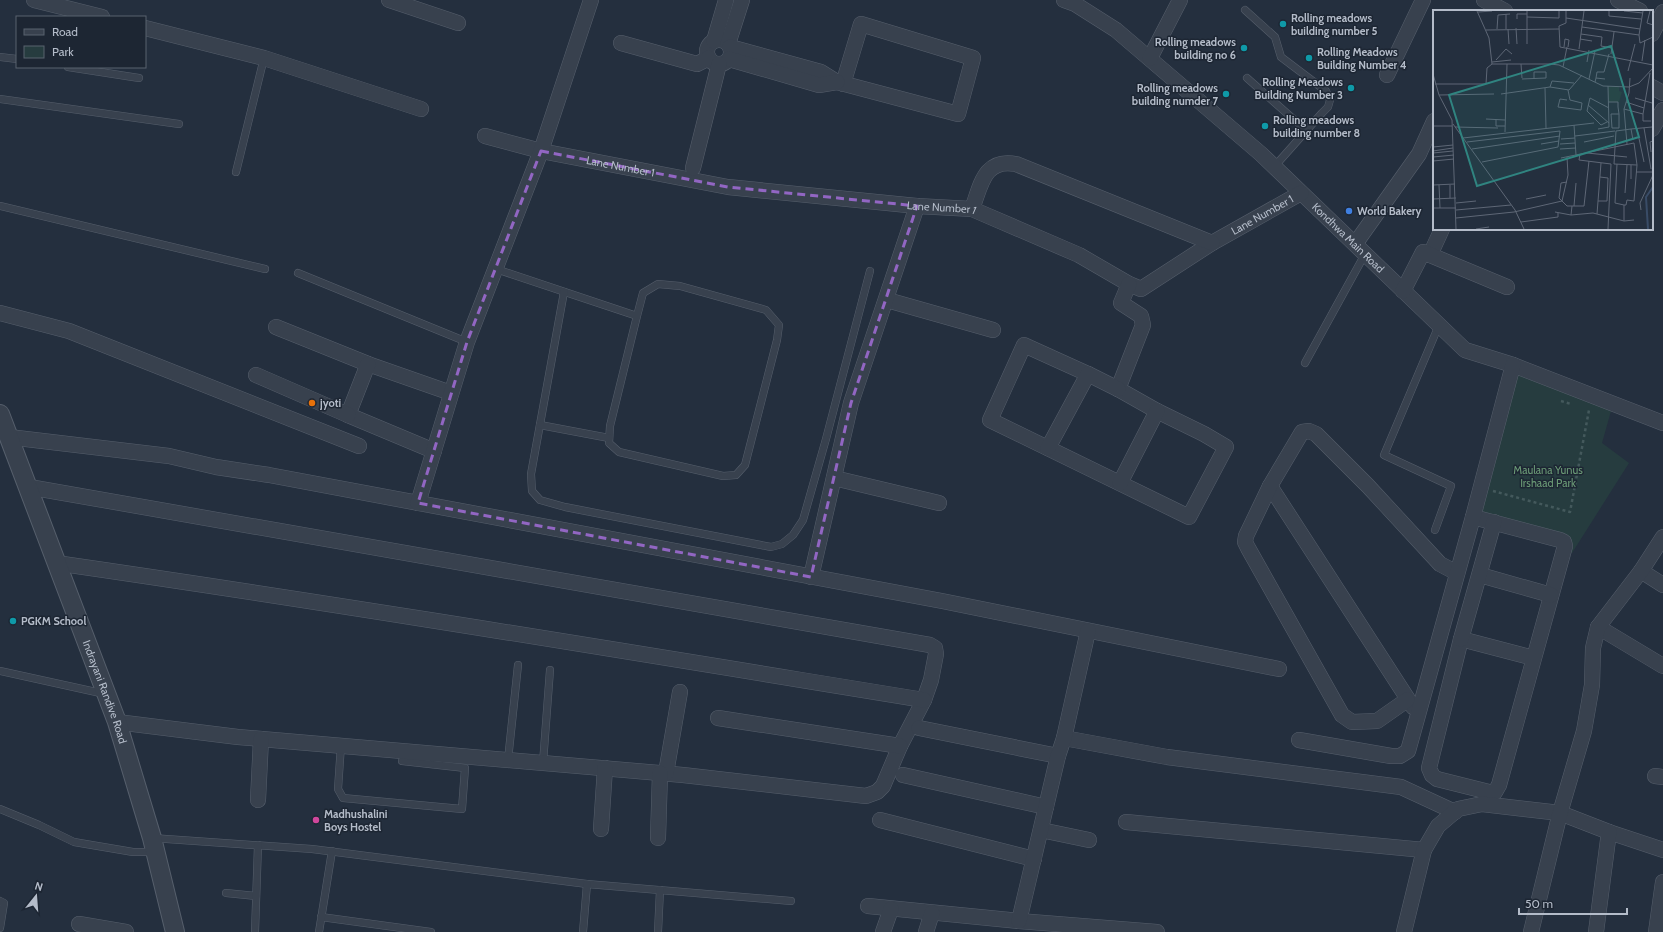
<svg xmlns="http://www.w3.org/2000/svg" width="1663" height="932" viewBox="0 0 1663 932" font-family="Cabin,sans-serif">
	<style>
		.green { fill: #263c3f }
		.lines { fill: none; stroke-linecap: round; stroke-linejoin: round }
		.service-casing { stroke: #565f6c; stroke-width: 8 }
		.minor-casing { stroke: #565f6c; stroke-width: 16 }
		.tertiary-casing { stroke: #565f6c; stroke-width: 20 }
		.path { stroke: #44595c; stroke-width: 2.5; stroke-dasharray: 3 3; stroke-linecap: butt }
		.service { stroke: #38414e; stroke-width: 7 }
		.minor { stroke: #38414e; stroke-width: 15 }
		.tertiary { stroke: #38414e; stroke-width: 18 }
		.marked { fill: none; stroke: #9266c3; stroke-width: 3; stroke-dasharray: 8 5; stroke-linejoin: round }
		.culture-dot { fill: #0f9aa8; stroke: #1d2633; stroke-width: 1.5 }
		.shop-dot { fill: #3f7fe0; stroke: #1d2633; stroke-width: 1.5 }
		.food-dot { fill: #e8710a; stroke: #1d2633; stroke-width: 1.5 }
		.hotel-dot { fill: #d1479c; stroke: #1d2633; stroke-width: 1.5 }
		.labels { text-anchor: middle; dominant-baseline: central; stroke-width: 3; stroke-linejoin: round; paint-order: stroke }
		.poi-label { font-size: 11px; font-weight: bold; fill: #b4bcc9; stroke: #1d2633; text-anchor: start }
		.street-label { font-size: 11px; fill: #b4bcc9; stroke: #1d2633 }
		.park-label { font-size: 11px; fill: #6b9a76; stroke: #1d2633 }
		.inset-river { fill: none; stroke: #394c67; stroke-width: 2 }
		.inset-road { fill: none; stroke: #5e6776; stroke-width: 1 }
		.view { fill: #308480; fill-opacity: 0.15; stroke: #308480; stroke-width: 2 }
		.inset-edge { fill: none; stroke: #b4bcc9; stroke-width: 2 }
	</style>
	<rect width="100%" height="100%" fill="#242f3e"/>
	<polygon class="green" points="1513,365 1613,404 1602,443 1629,463 1572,553 1473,517"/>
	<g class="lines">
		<g class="service-casing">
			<g id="service">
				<polyline points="1245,10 1275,37 1281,57 1326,91 1330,100 1328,107 1322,113 1274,167"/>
				<polyline points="0,57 17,59"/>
				<polyline points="68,67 139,78"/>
				<polyline points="1247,78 1307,131"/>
				<polyline points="0,99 179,124"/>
				<polyline points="236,172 264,58"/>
				<polyline points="0,206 265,269"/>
				<polyline points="496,269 637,316 643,293 658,284 680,286 766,310 779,325 777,340 745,465 736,475 723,476 619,452 609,443 610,426 637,316"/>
				<polyline points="298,273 467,342"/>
				<polyline points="564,292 531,474 532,491 540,500 565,507 771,547 782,544 793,535 803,520 826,439 870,271"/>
				<polyline points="1305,363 1365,254"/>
				<polyline points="540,425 609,438"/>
				<polyline points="1435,530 1451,486 1384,455 1439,325"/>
				<polyline points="0,671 105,694"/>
				<polyline points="341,745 338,789 343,798 462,809 465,768 402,761"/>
				<polyline points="508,760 518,665"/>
				<polyline points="543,763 550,670"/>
				<polyline points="0,809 39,825 74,842 133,852 155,852"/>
				<polyline points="152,838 312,849 587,884 791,901"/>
				<polyline points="226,893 256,896"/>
				<polyline points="0,901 4,903 0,928"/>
				<polyline points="321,917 431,932"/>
				<polyline points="255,932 258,845"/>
				<polyline points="319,932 332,851"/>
				<polyline points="583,932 587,884"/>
				<polyline points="658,932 660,890"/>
			</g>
		</g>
		<g class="minor-casing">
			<g id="minor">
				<polyline points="34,0 102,17"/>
				<polyline points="389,0 458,23"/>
				<path id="s1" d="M1064,0L1075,4L1116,30L1261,154L1465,350L1513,365L1663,423"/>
				<polyline points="1484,0 1505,11"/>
				<polyline points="1618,0 1640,11"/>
				<polyline points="145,28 264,58 421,109"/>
				<polyline points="1652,34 1663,12"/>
				<circle cx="719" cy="52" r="12"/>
				<polyline points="714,41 726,0"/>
				<polyline points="621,43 697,64 709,58"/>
				<polyline points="728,44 742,0"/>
				<polyline points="730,47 821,72 837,82 958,114 973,58 861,24 843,84"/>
				<polyline points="1150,58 1180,0"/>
				<polyline points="729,59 819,85 837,82"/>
				<polyline points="1387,75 1423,0"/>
				<polyline points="1652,87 1663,93"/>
				<polyline points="1652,129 1663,110"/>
				<path id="s2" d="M485,136L541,151L728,187L917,206L972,209L1079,255L1129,284L1141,289L1212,243L1301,193"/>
				<polyline points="693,168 719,64"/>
				<path d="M972,209C981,185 984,158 1016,164L1212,243"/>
				<polyline points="1355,244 1419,154 1434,121"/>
				<polyline points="1430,255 1442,229"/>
				<polyline points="1403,291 1423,252 1507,287"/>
				<polyline points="887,300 993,330"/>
				<polyline points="0,313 69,331 359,446"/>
				<polyline points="276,327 368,364 451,393"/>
				<polyline points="368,364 348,415 434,451"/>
				<polyline points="1088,374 1024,345 990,420 1189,517 1226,447 1204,434 1157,411 1118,389 1143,325 1141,316 1121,303 1129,284"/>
				<polyline points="256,375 348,415"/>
				<polyline points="9,437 169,456 216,467 269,475 942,601 1279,669"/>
				<polyline points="1048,448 1088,374 1118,389"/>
				<polyline points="834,478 939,503"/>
				<polyline points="1120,483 1157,411"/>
				<polyline points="1270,486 1413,707"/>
				<polyline points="29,487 930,645 935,648 936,654 931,680 924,700 900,746 883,786 877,792 866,796 683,775 238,737 117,722"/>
				<polyline points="418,503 467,342 541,151 591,0"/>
				<path d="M1473,517L1560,540L1564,542L1565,546C1543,626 1521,706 1499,785L1495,792H1489L1437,779L1432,775L1429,768L1461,639L1534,658"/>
				<path d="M56,563C346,605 635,653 924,700"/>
				<polyline points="1641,571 1663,585"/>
				<polyline points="1480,575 1551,595"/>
				<polyline points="811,577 851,403 917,206"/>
				<polyline points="1598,627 1663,666"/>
				<polyline points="1461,639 1494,522"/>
				<polyline points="1407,700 1377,721 1352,722 1342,715 1248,548 1245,542 1246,536 1270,486 1302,432 1309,431 1316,434 1368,486 1440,564 1457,573"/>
				<polyline points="718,718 900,746"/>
				<polyline points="919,728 1058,756"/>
				<polyline points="1064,738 1167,757 1401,787 1455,812"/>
				<polyline points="1299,740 1391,756 1400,756 1408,751 1473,517 1513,365"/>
				<polyline points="666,773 680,692"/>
				<polyline points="903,775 1046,807"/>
				<polyline points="1655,776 1663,777"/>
				<polyline points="258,800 261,739"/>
				<polyline points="880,820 1034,859"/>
				<polyline points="1126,822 1424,850"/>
				<polyline points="601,829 605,768"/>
				<polyline points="1041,830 1089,840"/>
				<polyline points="1609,832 1663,850"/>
				<polyline points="658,838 660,773"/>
				<polyline points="868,906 1019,921 1157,932"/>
				<polyline points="1019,921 1058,756 1064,738 1088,631"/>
				<polyline points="79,924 126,932"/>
				<polyline points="883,932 891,909"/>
				<polyline points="926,932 932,913"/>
				<polyline points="1404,932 1424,850 1438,826 1458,809 1482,804 1560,813 1609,832 1596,932"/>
				<polyline points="1531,932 1560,813 1584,731 1592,685 1593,648 1598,627 1641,571 1663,537"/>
				<polyline points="1656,932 1663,882"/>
			</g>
		</g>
		<g class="tertiary-casing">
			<g id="tertiary">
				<path id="s3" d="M0,414L117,722L152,838L175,932"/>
			</g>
		</g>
		<g class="path">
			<polyline points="1561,401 1571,404"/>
			<polyline points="1493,491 1570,512 1589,410"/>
		</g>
		<use href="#service" class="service"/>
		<use href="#minor" class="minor"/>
		<use href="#tertiary" class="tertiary"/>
	</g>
	<path class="marked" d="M541,151L728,187L917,206L851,403L811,577L418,503L467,342Z"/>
	<g class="culture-dot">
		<circle cx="1283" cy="24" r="4"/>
		<circle cx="1244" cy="48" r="4"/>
		<circle cx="1309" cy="58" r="4"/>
		<circle cx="1351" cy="88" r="4"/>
		<circle cx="1226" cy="94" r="4"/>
		<circle cx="1265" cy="126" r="4"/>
		<circle cx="13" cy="621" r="4"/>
	</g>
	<circle class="shop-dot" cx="1349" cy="211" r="4"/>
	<circle class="food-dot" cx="312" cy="403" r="4"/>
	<circle class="hotel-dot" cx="316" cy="820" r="4"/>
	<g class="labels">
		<g class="poi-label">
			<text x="1291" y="18">Rolling meadows<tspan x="1291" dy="13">building number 5</tspan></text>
			<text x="1236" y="42" text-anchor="end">Rolling meadows<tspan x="1236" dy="13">building no 6</tspan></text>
			<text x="1317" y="52">Rolling Meadows<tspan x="1317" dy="13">Building Number 4</tspan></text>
			<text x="1343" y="82" text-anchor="end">Rolling Meadows<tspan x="1343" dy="13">Building Number 3</tspan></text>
			<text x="1218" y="88" text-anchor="end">Rolling meadows<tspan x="1218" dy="13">building numder 7</tspan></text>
			<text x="1273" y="120">Rolling meadows<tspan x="1273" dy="13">building number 8</tspan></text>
			<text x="1357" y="211">World Bakery</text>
			<text x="320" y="403">jyoti</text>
			<text x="21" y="621">PGKM School</text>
			<text x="324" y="814">Madhushalini<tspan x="324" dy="13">Boys Hostel</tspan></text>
		</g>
		<g class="street-label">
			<text stroke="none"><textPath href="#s2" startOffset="139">Lane Number 1</textPath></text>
			<text stroke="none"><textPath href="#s2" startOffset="463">Lane Number 1</textPath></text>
			<text stroke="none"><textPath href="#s2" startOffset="823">Lane Number 1</textPath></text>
			<text stroke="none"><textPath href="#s1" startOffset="372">Kondhwa Main Road</textPath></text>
			<text stroke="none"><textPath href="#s3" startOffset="297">Indrayani Randive Road</textPath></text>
		</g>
		<g class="park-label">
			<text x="1548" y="470">Maulana Yunus<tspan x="1548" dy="13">Irshaad Park</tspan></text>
		</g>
	</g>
	<g transform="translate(1433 10)">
		<rect width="220" height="220" fill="#242f3e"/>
		<path d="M175,76H186V81L189,82L186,92H175Z" fill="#263c3f"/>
		<path class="inset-river" d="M215,219L213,187L220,177"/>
		<path class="inset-road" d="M44,1L56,28L59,54M133,1V13L126,16L127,37L220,55M176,1V6L208,9M191,1L210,3M217,1L214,13L220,15M45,2L59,1M73,4V19M94,7L126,8V1M133,8L207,19M84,9V4H94M149,17L206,25L207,33L220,27M83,18L84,34M64,19L65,5L77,4M75,19L76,34M53,20L126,19M148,24L169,27L168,36L179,38M206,25L210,1M147,29L159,31M94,34V1M131,37L132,29L136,30L135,37M146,39L151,1M178,44L181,22M63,50L73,39L79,44M209,51L212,30M59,52L78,50M154,52L156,40M88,54L89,68M130,57L134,37M195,61L202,34M0,64L6,85L19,110L23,219M163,68L164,62H171L176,44M89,69L113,68V62H101V69M156,69L162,41M162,72L163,68L172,69M2,74H53L54,58L59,54H117L126,55L170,76L196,77L206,73L220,58M117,77L119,71L141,73M220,77V126M112,78L113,118M68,84L117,77L136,80L149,65M6,85L61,84M202,88L219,93M134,90L127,89L125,97L148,100L149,93L137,90L135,80M175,92H185V97L186,104V118H179L178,104H186M193,92L211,98M155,95L176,113M191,99L210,104L217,63M210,104V111H218M53,109L72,110M63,110V116H72M174,112L168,115L154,101L157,88L176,98M20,114L82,200L91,219M141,115L143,145M0,116H19M22,117L65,118M211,118L218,159M165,119L176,117L175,76M198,119L219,117M204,119L211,152M72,122L74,54M142,126L182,121M30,128L161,113M128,129L142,128M200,130L198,119L183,121L181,154L204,155M34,132L127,121L125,137L49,152M151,132L181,126M108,134L126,131M127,134L142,133M194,134L191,99L196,83L197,68M0,137L20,135M39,139L127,126M127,139L143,138M0,141L20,138M218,142L217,132L220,131M0,143L20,141M154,143L194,147M147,144L146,150L178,154M0,147L21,145M134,147L135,165L129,191L134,196H151L156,151M128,148L201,133L204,155L201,191L194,190L193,195H191M0,151L21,149M184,154L182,193L191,195V211M203,162H220M198,169V155M0,175L22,174M6,175L7,198M17,175V188M192,183L194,155M0,189L23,188M93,189L113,185M165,191H174L175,168L167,167M23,193L43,191M139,196L138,205L160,203L191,211L201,210M141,196L143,173M0,198H23M23,200L78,195M208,200L207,193L220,165M122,202L138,205M164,204L168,153M23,208L81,202L129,191L126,188L128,173L134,172M88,212L125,207V203M43,219L56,217M175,219L178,154"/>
		<path class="view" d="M178,36L206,127L44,176L16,85Z"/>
		<rect width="220" height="220" class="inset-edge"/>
	</g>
	<rect x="16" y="16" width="130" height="52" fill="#1d2633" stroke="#59626f"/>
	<rect x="24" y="29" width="20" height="6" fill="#38414e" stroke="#59626f"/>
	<text x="52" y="36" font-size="12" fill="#b4bcc9">Road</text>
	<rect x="24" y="46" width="20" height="12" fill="#263c3f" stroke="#59626f"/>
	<text x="52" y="56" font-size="12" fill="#b4bcc9">Park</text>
	<g transform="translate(36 896) rotate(17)" stroke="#1d2633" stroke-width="3" paint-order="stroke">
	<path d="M0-3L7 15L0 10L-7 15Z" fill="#b4bcc9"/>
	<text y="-6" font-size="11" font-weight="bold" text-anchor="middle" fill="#b4bcc9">N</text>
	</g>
	<path d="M1519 908v6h108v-6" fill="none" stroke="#b4bcc9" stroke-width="2"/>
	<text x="1525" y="908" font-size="12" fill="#b4bcc9" stroke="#1d2633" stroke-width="3" paint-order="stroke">50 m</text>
</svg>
